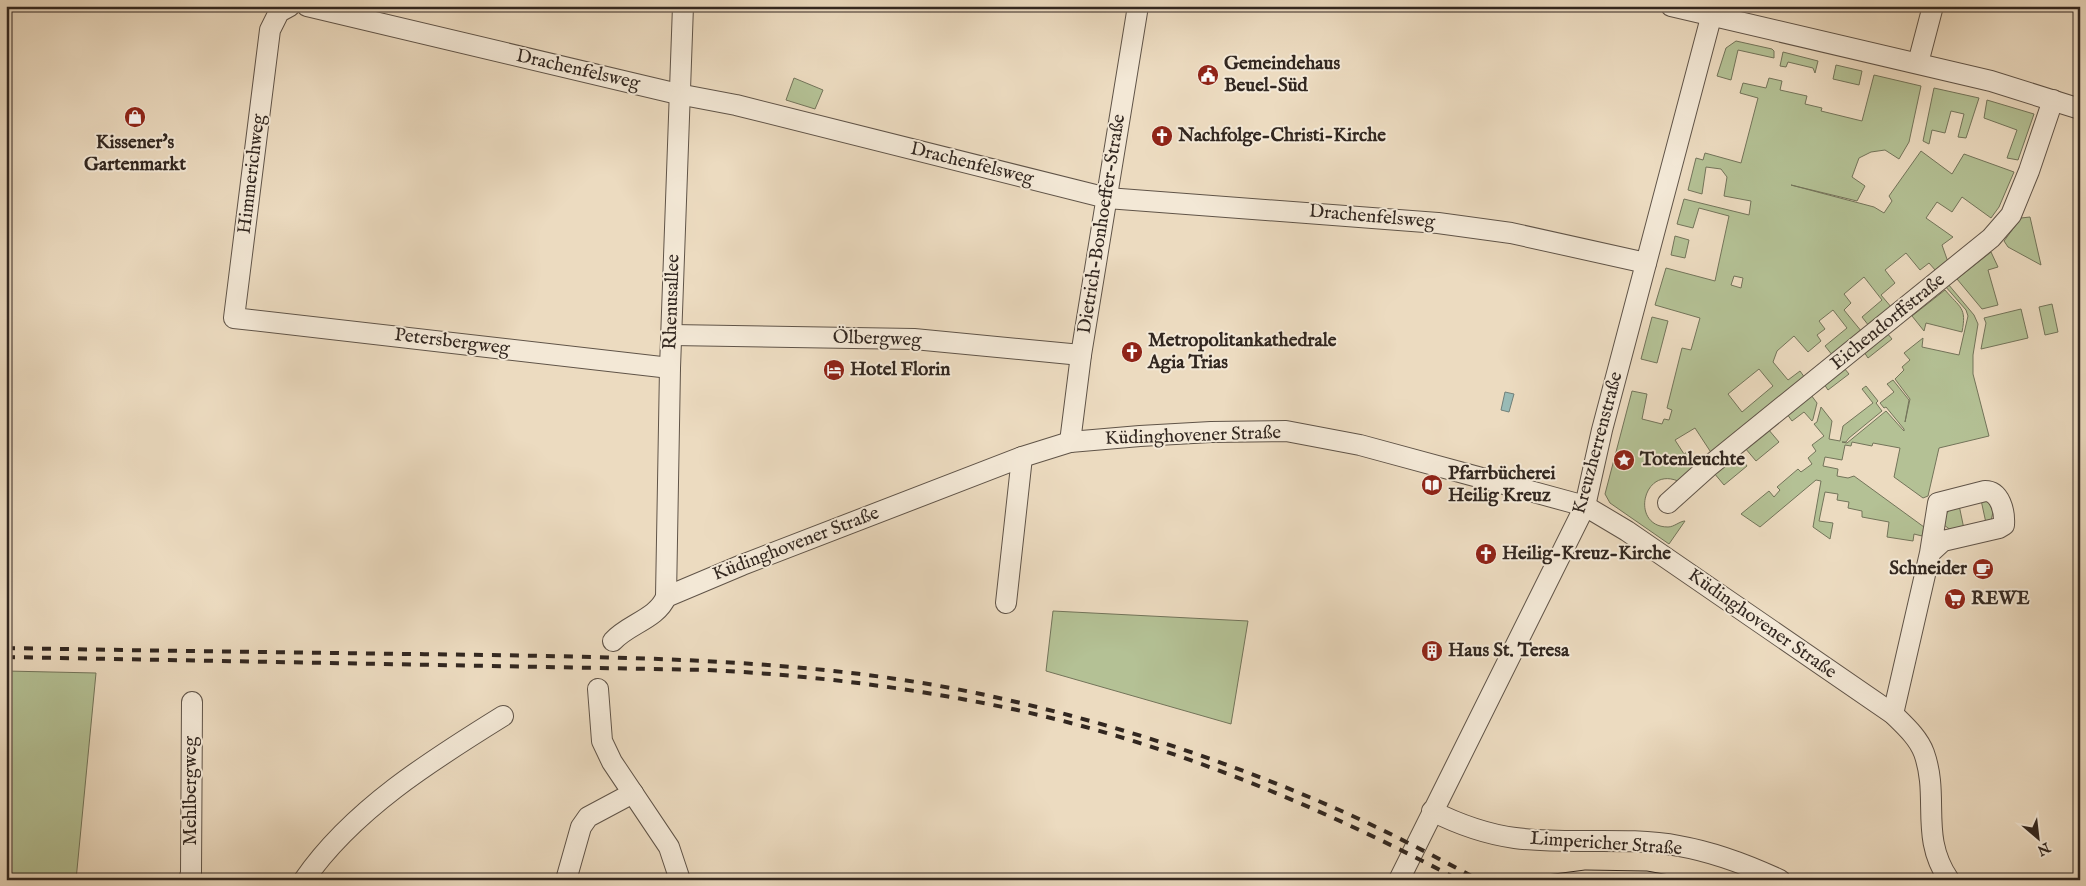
<svg xmlns="http://www.w3.org/2000/svg" width="2086" height="886" viewBox="0 0 2086 886" font-family="'IM FELL English',serif">
	<style>
		.green { fill: #b4c195; stroke: #73745a; fill-rule: evenodd }
		.water { fill: #99bbb6; stroke: #70807a }
		.lines { fill: none; stroke-linecap: round; stroke-linejoin: round }
		.minor-casing { stroke: #605448; stroke-width: 22 }
		.minor { stroke: #f3e8d6; stroke-width: 20 }
		.tram { stroke: #322720; stroke-width: 1 }
		.rail { stroke: #322720; stroke-width: 4; stroke-dasharray: 9 9; stroke-linecap: butt }
		.labels { text-anchor: middle; dominant-baseline: central; stroke-width: 4; stroke-linejoin: round; paint-order: stroke }
		.poi-label { font-size: 19px; font-weight: bold; fill: #322720; stroke: #f3e8d6; text-anchor: start }
		.street-label { font-size: 19px; fill: #322720; stroke: #f3e8d6 }
	</style>
	<rect width="100%" height="100%" fill="#ecdbc0"/>
	<filter id="stains"><feTurbulence type="fractalNoise" baseFrequency=".004" numOctaves="4"/><feColorMatrix values="0 0 0 0 .2 0 0 0 0 .09 0 0 0 0 .02 0 0 0 .5 -.17"/></filter>
	<radialGradient id="worn" r=".72"><stop offset=".6" stop-color="#630" stop-opacity="0"/><stop offset="1" stop-color="#630" stop-opacity=".3"/></radialGradient>
	<g class="green">
		<polygon points="1736,41 1772,49 1774,51 1774,58 1738,50 1731,80 1717,76 1726,48"/>
		<polygon points="1783,52 1818,61 1815,73 1813,68 1788,62 1786,67 1780,66"/>
		<polygon points="1836,65 1862,71 1859,85 1833,79"/>
		<path d="M1874,75L1921,86L1909,142L1899,159L1885,150L1871,152L1859,158L1852,177L1865,186L1857,201L1791,185L1874,207L1884,213L1892,201L1889,196L1921,151L1952,174L1964,154L2014,172L1999,207L1991,218L1962,197L1952,212L1937,202L1926,218L1953,237L1942,245L1948,262L1936,271L1929,263L1920,270L1906,253L1885,270L1895,283L1881,295L1892,308L1869,326L1862,317L1882,300L1864,277L1844,294L1851,303L1844,310L1862,332L1833,356L1825,346L1847,328L1833,310L1819,321L1825,329L1817,335L1821,341L1808,352L1794,336L1777,351L1773,362L1788,380L1800,371L1805,378L1712,454L1695,428L1675,440L1684,454L1687,452L1696,466L1678,481C1642,466 1630,527 1668,527C1674,527 1680,521 1685,521L1669,544L1610,503L1605,494L1632,391L1647,394L1642,419L1662,424L1664,419L1669,420L1672,410L1667,408L1682,348L1691,350L1700,318L1655,305L1666,268L1715,281L1729,216L1699,208L1693,228L1677,224L1684,199L1749,215L1751,201L1724,196L1727,177L1721,169L1706,167L1702,194L1688,190L1696,158L1703,160L1705,153L1741,163L1758,98L1740,93L1743,83L1766,88L1769,78L1782,81L1780,90L1807,96L1805,104L1822,108L1821,111L1862,121ZM1734,276L1743,278L1741,288L1731,285ZM1759,369L1773,386L1742,412L1728,394Z"/>
		<polygon points="794,78 823,90 815,109 786,100"/>
		<polygon points="1934,88 1979,98 1966,138 1958,137 1964,114 1951,111 1945,133 1932,130 1929,144 1923,141"/>
		<polygon points="1987,100 2034,114 2018,160 2007,158 2017,130 1984,118"/>
		<polygon points="2030,217 2041,265 2008,247 2004,241 2021,218"/>
		<polygon points="1675,236 1689,240 1685,258 1671,255"/>
		<polygon points="1991,252 1998,267 1988,270 1998,305 1982,309 1957,279"/>
		<polygon points="1948,284 1974,315 1978,324 1973,355 1973,374 1989,436 1939,448 1928,496 1923,498 1894,477 1900,448 1873,443 1872,446 1852,442 1851,446 1845,445 1842,460 1825,457 1823,466 1838,469 1837,476 1848,478 1854,476 1924,527 1922,536 1914,534 1913,541 1887,537 1889,522 1862,517 1862,511 1848,508 1849,502 1837,500 1838,494 1825,492 1819,521 1833,523 1830,539 1813,527 1821,481 1816,480 1760,527 1741,514 1769,491 1774,497 1780,490 1777,487 1798,469 1801,472 1812,464 1808,458 1816,451 1812,445 1824,436 1814,424 1817,422 1821,407 1832,421 1829,439 1840,441 1843,426 1873,403 1862,389 1866,386 1878,401 1876,403 1882,411 1849,438 1846,442 1842,442 1847,443 1886,411 1904,431 1904,429 1886,407 1884,408 1880,403 1894,392 1887,384 1893,380 1909,400 1905,422 1910,399 1895,379 1904,370 1902,367 1910,360 1904,353 1923,338 1922,347 1959,355 1968,316 1966,310 1945,286"/>
		<path d="M1945,290C1960,308 1967,307 1962,332L1926,323L1924,331L1912,316Z"/>
		<polygon points="2052,304 2058,332 2045,335 2039,307"/>
		<polygon points="2021,309 2028,338 1981,349 1986,323 1984,318"/>
		<polygon points="1652,317 1668,321 1657,363 1641,359"/>
		<polygon points="1887,333 1892,339 1868,358 1864,352"/>
		<polygon points="1844,368 1849,374 1828,390 1824,384"/>
		<polygon points="1811,395 1817,403 1813,419 1812,421 1804,412 1792,421 1787,414"/>
		<polygon points="1768,429 1779,442 1756,461 1745,448"/>
		<polygon points="1738,454 1747,466 1724,485 1714,473"/>
		<polygon points="1981,500 1989,502 1993,512 1991,521 1986,523"/>
		<path d="M1959,505L1964,529L1952,531L1944,525C1945,513 1947,510 1959,505Z"/>
		<polygon points="1053,611 1248,621 1231,724 1046,671"/>
		<polygon points="6,671 96,673 76,880 6,880"/>
	</g>
	<polygon class="water" points="1505,392 1514,394 1509,412 1501,410"/>
	<g class="lines">
		<g class="minor-casing">
			<g id="minor">
				<polyline points="290,6 279,12 270,30 234,318 670,368"/>
				<polyline points="307,6 678,94 736,105 1107,198 1438,223 1511,233 1646,263"/>
				<polyline points="1671,6 1991,81 2080,109"/>
				<polyline points="1918,63 1933,6"/>
				<polyline points="672,335 914,339 1081,355"/>
				<polyline points="1070,442 1081,355 1138,6"/>
				<polyline points="1668,503 1708,467 1991,238 2011,215 2029,171 2053,100"/>
				<path d="M666,597L742,565L1022,457L1070,442L1140,436L1211,432L1286,431L1360,445L1585,506L1627,531L1893,714C1904,725 1918,737 1924,753C1940,798 1919,836 1949,880"/>
				<polyline points="1006,603 1022,457"/>
				<path d="M613,641C628,624 657,619 666,597L670,368L683,6"/>
				<polyline points="598,689 602,741 612,762 669,847 680,880"/>
				<path d="M1893,714L1930,553L1938,503L1985,491C2000,491 2005,511 2004,525L1999,528L1943,541L1930,553"/>
				<path d="M1432,811C1458,824 1485,834 1515,838C1569,845 1625,836 1679,846C1713,852 1748,865 1780,880"/>
				<polyline points="189,880 191,873 192,702"/>
				<path d="M304,880C352,810 432,760 503,716"/>
				<polyline points="566,880 581,827 588,817 633,793"/>
				<polyline points="1399,880 1585,506 1602,430 1714,6"/>
			</g>
		</g>
		<use href="#minor" class="minor"/>
		<g class="tram">
			<polyline points="1508,880 1585,870 1647,871 1697,880"/>
			<polyline points="1566,880 1586,877 1639,880"/>
		</g>
		<g class="rail">
			<path d="M6,648C168,651 330,653 492,655C654,658 817,660 976,693C1099,719 1221,758 1337,809C1385,830 1432,855 1479,880"/>
			<path d="M6,657L707,670C811,675 915,688 1017,710C1171,744 1320,806 1459,880"/>
		</g>
	</g>
	<defs>
		<g id="civic-disc" transform="scale(1.125)"><circle r="9.5" fill="#8f2418" stroke="#f3e8d6"/><path d="M-.6-6.5H3V-4.5H.6V-3L4-1V1h2V6H-6V1h2V-1L-.6-3ZM-1.2 2.5V6h2.4V2.5Z" fill="#fff"/></g>
		<g id="shop-disc" transform="scale(1.125)"><circle r="9.5" fill="#8f2418" stroke="#f3e8d6"/><path d="M-5-2.5h2.3a2.7 3.5 0 0 1 5.4 0H5L5.5 6h-11ZM-1.5-2.5h3a1.5 2.3 0 0 0-3 0Z" fill="#fff"/></g>
		<g id="church-disc" transform="scale(1.125)"><circle r="9.5" fill="#8f2418" stroke="#f3e8d6"/><path d="M-1.2-6h2.4v3.5h3.3v2.4h-3.3V6h-2.4V-.1h-3.3v-2.4h3.3Z" fill="#fff"/></g>
		<g id="hotel-disc" transform="scale(1.125)"><circle r="9.5" fill="#8f2418" stroke="#f3e8d6"/><path d="M-6-4.5h1.5V1H6V5H4.5V3h-9V5H-6ZM-4 0a1.8 1.8 0 1 1 3.6 0ZM.5 0V-2.5h3Q6-2.5 6 0Z" fill="#fff"/></g>
		<g id="sight-disc" transform="scale(1.125)"><circle r="9.5" fill="#8f2418" stroke="#f3e8d6"/><path d="M0-6L1.8-2.2L6-1.7L2.9 1.2L3.7 5.4L0 3.3L-3.7 5.4L-2.9 1.2L-6-1.7L-1.8-2.2Z" fill="#fff"/></g>
		<g id="library-disc" transform="scale(1.125)"><circle r="9.5" fill="#8f2418" stroke="#f3e8d6"/><path d="M-6-4Q-3-5.5-.7-3.5V5Q-3 3-6 4ZM6-4Q3-5.5 .7-3.5V5Q3 3 6 4Z" fill="#fff"/></g>
		<g id="cafe-disc" transform="scale(1.125)"><circle r="9.5" fill="#8f2418" stroke="#f3e8d6"/><path d="M-5.5-4.5H6V0H3Q3 3.5 0 3.5H-2.5Q-5.5 3.5-5.5 0ZM3-3.2v2h1.7v-2ZM-6 4.5H4V6H-6Z" fill="#fff"/></g>
		<g id="supermarket-disc" transform="scale(1.125)"><circle r="9.5" fill="#8f2418" stroke="#f3e8d6"/><path d="M-6-5.5h2.5l.6 2H6L4.5 2H-2.5L-4.4-4H-6ZM-1.5 3.2a1.3 1.3 0 1 0 .1 0ZM3 3.2a1.3 1.3 0 1 0 .1 0Z" fill="#fff"/></g>
		<g id="building-disc" transform="scale(1.125)"><circle r="9.5" fill="#8f2418" stroke="#f3e8d6"/><path d="M-4-6H4V6H1V3H-1V6H-4ZM-2.5-4.3h1.7v1.8h-1.7ZM.8-4.3h1.7v1.8H.8ZM-2.5-1h1.7V.8h-1.7ZM.8-1h1.7V.8H.8Z" fill="#fff"/></g>
	</defs>
	<g fill-rule="evenodd">
		<use href="#civic-disc" x="1208" y="75"/>
		<use href="#shop-disc" x="135" y="117"/>
		<use href="#church-disc" x="1162" y="136"/>
		<use href="#church-disc" x="1132" y="352"/>
		<use href="#hotel-disc" x="834" y="370"/>
		<use href="#sight-disc" x="1624" y="460"/>
		<use href="#library-disc" x="1432" y="485"/>
		<use href="#church-disc" x="1486" y="554"/>
		<use href="#cafe-disc" x="1983" y="569"/>
		<use href="#supermarket-disc" x="1955" y="599"/>
		<use href="#building-disc" x="1432" y="651"/>
	</g>
	<g class="labels">
		<g class="poi-label">
			<text x="1224" y="64">Gemeindehaus<tspan x="1224" dy="22">Beuel-Süd</tspan></text>
			<text x="1178" y="136">Nachfolge-Christi-Kirche</text>
			<text x="135" y="143" text-anchor="middle">Kissener's<tspan x="135" dy="22">Gartenmarkt</tspan></text>
			<text x="1148" y="341">Metropolitankathedrale<tspan x="1148" dy="22">Agia Trias</tspan></text>
			<text x="850" y="370">Hotel Florin</text>
			<text x="1640" y="460">Totenleuchte</text>
			<text x="1448" y="474">Pfarrbücherei<tspan x="1448" dy="22">Heilig Kreuz</tspan></text>
			<text x="1502" y="554">Heilig-Kreuz-Kirche</text>
			<text x="1967" y="569" text-anchor="end">Schneider</text>
			<text x="1971" y="599">REWE</text>
			<text x="1448" y="651">Haus St. Teresa</text>
		</g>
		<g class="street-label">
			<text transform="translate(578 70) rotate(13)">Drachenfelsweg</text>
			<text transform="translate(972 164) rotate(14)">Drachenfelsweg</text>
			<text transform="translate(252 174) rotate(-83)">Himmerichweg</text>
			<text transform="translate(1372 217) rotate(5)">Drachenfelsweg</text>
			<text transform="translate(1102 224) rotate(-81)">Dietrich-Bonhoeffer-Straße</text>
			<text transform="translate(672 302) rotate(-88)">Rhenusallee</text>
			<text transform="translate(1888 322) rotate(-39)">Eichendorffstraße</text>
			<text transform="translate(877 339) rotate(2)">Ölbergweg</text>
			<text transform="translate(452 342) rotate(7)">Petersbergweg</text>
			<text transform="translate(1193 436) rotate(-2)">Küdinghovener Straße</text>
			<text transform="translate(1598 443) rotate(-75)">Kreuzherrenstraße</text>
			<text transform="translate(796 544) rotate(-21)">Küdinghovener Straße</text>
			<text transform="translate(1762 624) rotate(35)">Küdinghovener Straße</text>
			<text transform="translate(191 791) rotate(-90)">Mehlbergweg</text>
			<text transform="translate(1606 844) rotate(4)">Limpericher Straße</text>
		</g>
	</g>
	<rect width="2086" height="886" fill="none" stroke="#ecdbc0" stroke-width="25"/>
	<rect x="8" y="8" width="2071" height="871" fill="none" stroke="#322720" stroke-width="2.5"/>
	<rect x="12" y="12" width="2061" height="861" fill="none" stroke="#322720"/>
	<g transform="translate(2038 838) rotate(152)" stroke="#f3e8d6" stroke-width="4" paint-order="stroke">
	<path d="M0-4L9 19L0 12L-9 19Z" fill="#322720"/>
	<text y="-8" font-size="14" font-weight="bold" text-anchor="middle" fill="#322720">N</text>
	</g>
	<rect width="100%" height="100%" filter="url(#stains)"/>
	<rect width="100%" height="100%" fill="url(#worn)"/>
</svg>
